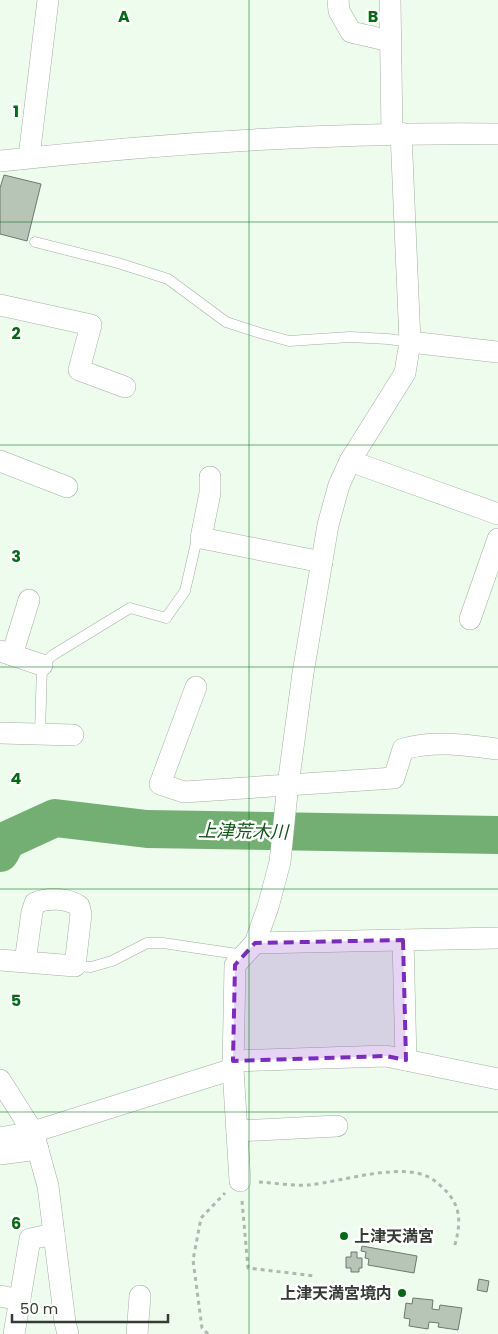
<svg xmlns="http://www.w3.org/2000/svg" width="498" height="1334" viewBox="0 0 498 1334" font-family="Poppins,'Noto Sans JP',sans-serif">
	<style>
		.lines { fill: none; stroke-linecap: round; stroke-linejoin: round }
		.river { stroke: #73af72; stroke-width: 38 }
		.building { fill: #b7c5b7; stroke: #6c796c }
		.lane-casing { stroke: #a2afa1; stroke-width: 11 }
		.street-casing { stroke: #a2afa1; stroke-width: 22 }
		.path { stroke: #aeb9ad; stroke-width: 3; stroke-dasharray: 4 4; stroke-linecap: butt }
		.lane { stroke: #fff; stroke-width: 10 }
		.street { stroke: #fff; stroke-width: 21 }
		.marked { fill: #7b2cbf; fill-opacity: 0.2; stroke: #7b2cbf; stroke-width: 4; stroke-dasharray: 10 6; stroke-linejoin: round }
		.grid { fill: none; stroke: #046914; stroke-width: 1; stroke-opacity: 0.55 }
		.poi-dot { fill: #046914; stroke: #fff; stroke-width: 2 }
		.labels { text-anchor: middle; dominant-baseline: central; stroke-width: 5; stroke-linejoin: round; paint-order: stroke }
		.poi-label { font-size: 16px; font-weight: bold; fill: #353b35; stroke: #fff; text-anchor: start }
		.water-label { font-size: 18px; font-style: italic; fill: #115116; stroke: #fff }
		.grid-label { font-size: 16px; text-anchor: middle; font-weight: bold; fill: #046914; stroke: #fff; stroke-width: 5; stroke-linejoin: round; paint-order: stroke }
	</style>
	<rect width="100%" height="100%" fill="#eefced"/>
	<g class="lines">
		<polyline class="river" points="0,853 7,840 55,818 147,829 498,835"/>
	</g>
	<g class="building">
		<polygon points="4,175 41,184 27,241 0,234 0,188"/>
		<polygon points="362,1246 417,1256 414,1273 368,1265 369,1259 365,1258 366,1252 361,1251"/>
		<polygon points="351,1252 357,1252 357,1258 362,1258 362,1268 359,1268 359,1272 351,1272 351,1268 346,1268 346,1257 351,1257"/>
		<polygon points="479,1279 489,1281 487,1292 477,1290"/>
		<polygon points="413,1298 433,1300 432,1309 439,1310 440,1305 462,1308 458,1330 438,1327 439,1323 429,1322 428,1329 409,1326 410,1319 404,1318 406,1303 412,1304"/>
	</g>
	<g class="lines">
		<g class="lane-casing">
			<g id="lane">
				<polyline points="35,242 118,263 168,279 226,322 260,333 289,341 350,337 388,339 410,342"/>
				<polyline points="40,734 42,665 53,655 130,608 166,618 185,591 196,543 201,538"/>
				<polyline points="75,966 91,967 112,961 147,943 163,943 244,955"/>
			</g>
		</g>
		<g class="street-casing">
			<g id="street">
				<polyline points="338,0 339,11 351,32 390,41"/>
				<polyline points="390,0 392,134"/>
				<polyline points="29,157 48,0"/>
				<path d="M0,161C165,143 332,132 498,134"/>
				<polyline points="0,305 91,325 79,370 125,387"/>
				<polyline points="410,342 498,352"/>
				<polyline points="0,461 67,487"/>
				<polyline points="350,461 498,514"/>
				<polyline points="210,477 210,493 201,538 322,562"/>
				<polyline points="470,619 498,539"/>
				<polyline points="0,651 42,665"/>
				<polyline points="12,655 29,600"/>
				<path d="M196,687L160,784L184,792L394,778L403,749C436,740 464,745 498,749"/>
				<polyline points="0,733 73,735"/>
				<polyline points="403,940 406,1060"/>
				<polyline points="255,943 498,938"/>
				<path d="M0,960L75,966L81,914L79,906C67,898 48,897 35,903L32,912L25,962"/>
				<polyline points="233,1061 386,1056 498,1079"/>
				<polyline points="0,1080 33,1132 48,1186 65,1322 68,1334"/>
				<polyline points="237,1131 337,1126"/>
				<polyline points="0,1138 33,1132 233,1069"/>
				<polyline points="0,1154 38,1149"/>
				<polyline points="240,1181 233,1069 235,965 255,943 268,907 280,862 287,793 303,673 328,525 339,485 350,461 405,373 410,342 401,133"/>
				<polyline points="0,1296 20,1300"/>
				<polyline points="14,1334 30,1239 54,1234"/>
				<polyline points="137,1334 140,1296"/>
			</g>
		</g>
		<g class="path">
			<path d="M259,1182C275,1183 293,1186 309,1185C341,1182 408,1159 435,1181C439,1184 443,1188 446,1191C463,1209 460,1227 454,1248"/>
			<polyline points="242,1201 248,1268 315,1276"/>
			<polyline points="208,1334 202,1328 193,1260 201,1218 225,1193"/>
		</g>
		<use href="#lane" class="lane"/>
		<use href="#street" class="street"/>
	</g>
	<path class="marked" d="M403,940L406,1060L386,1056L233,1061L235,965L255,943Z"/>
	<path class="grid" d="M249,0V1334M0,222H498M0,445H498M0,667H498M0,889H498M0,1112H498"/>
	<g class="poi-dot">
		<circle cx="344" cy="1236" r="5"/>
		<circle cx="402" cy="1293" r="5"/>
	</g>
	<g class="labels">
		<g class="poi-label">
			<text x="354" y="1236">上津天満宮</text>
			<text x="392" y="1293" text-anchor="end">上津天満宮境内</text>
		</g>
		<g class="water-label">
			<text transform="translate(243 831) rotate(1)">上津荒木川</text>
		</g>
	</g>
	<g class="grid-label">
		<text x="124" y="22">A</text>
		<text x="373" y="22">B</text>
		<text x="16" y="117">1</text>
		<text x="16" y="339">2</text>
		<text x="16" y="562">3</text>
		<text x="16" y="784">4</text>
		<text x="16" y="1006">5</text>
		<text x="16" y="1229">6</text>
	</g>
	<path d="M12 1314v8h156v-8" fill="none" stroke="#353b35" stroke-width="2.5"/>
	<text x="20" y="1314" font-size="15" fill="#353b35" stroke="#ffffff" stroke-width="4" paint-order="stroke">50 m</text>
</svg>
